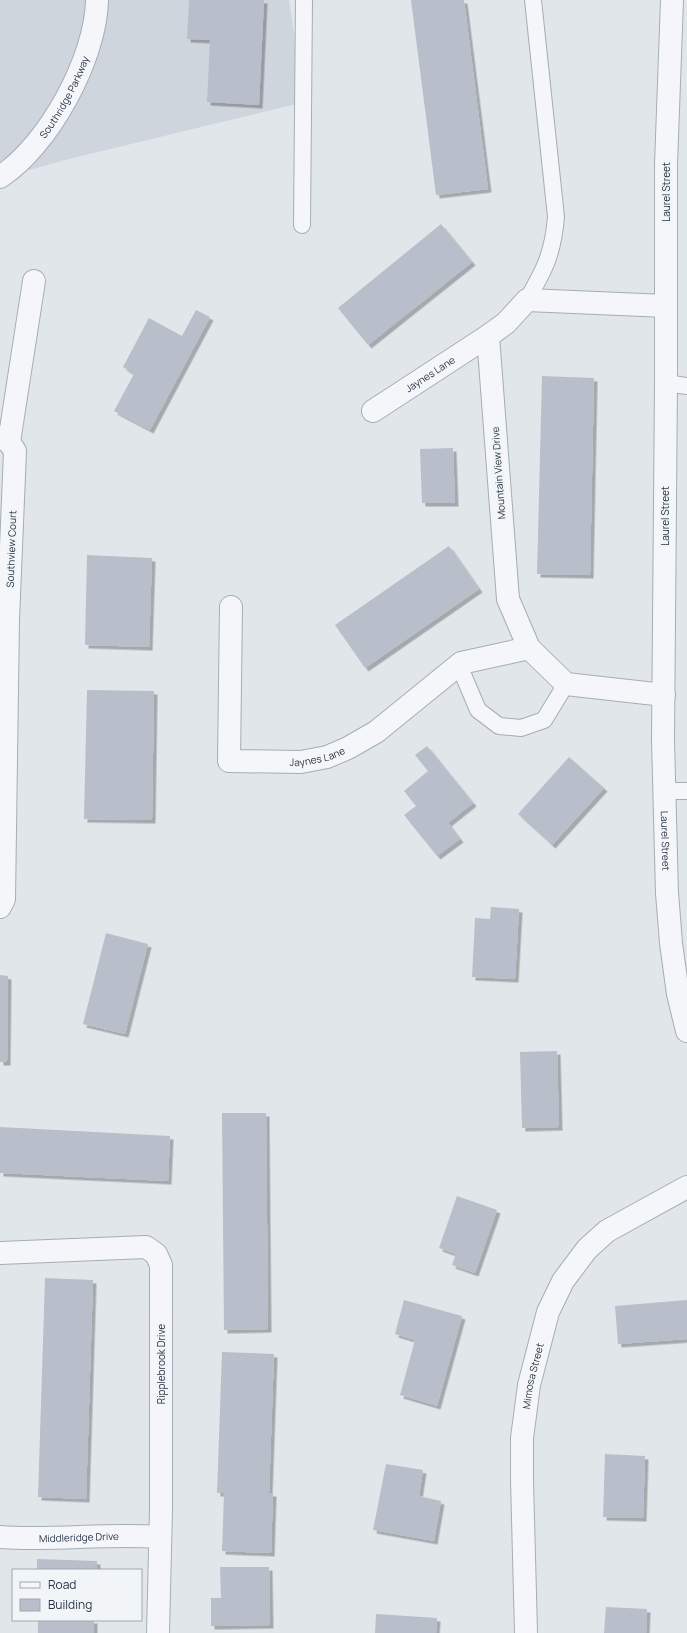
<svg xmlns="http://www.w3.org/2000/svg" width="687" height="1633" viewBox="0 0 687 1633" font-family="Manrope,sans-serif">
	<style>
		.built { fill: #cfd5dd }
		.building { fill: #b8bfca; filter: url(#shadow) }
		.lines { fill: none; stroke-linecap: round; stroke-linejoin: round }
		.service-casing { stroke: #a5adb6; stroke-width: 18 }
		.minor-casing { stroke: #a5adb6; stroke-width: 24 }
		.tertiary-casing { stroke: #a5adb6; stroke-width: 24 }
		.service { stroke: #f4f6f9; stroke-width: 16 }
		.minor { stroke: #f4f6f9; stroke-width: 22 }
		.tertiary { stroke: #f4f6f9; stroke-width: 22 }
		.labels { text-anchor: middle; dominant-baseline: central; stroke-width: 4; stroke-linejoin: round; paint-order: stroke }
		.street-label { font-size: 10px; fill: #273445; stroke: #f1f5f8 }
	</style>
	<defs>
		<filter id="shadow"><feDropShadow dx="3.5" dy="3.5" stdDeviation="0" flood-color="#0004"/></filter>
	</defs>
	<rect width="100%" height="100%" fill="#e1e6eb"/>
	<polygon class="built" points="0,0 289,0 304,102 69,159 0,178"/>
	<g class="building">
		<polygon points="189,0 264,0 259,105 207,102 210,40 187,39"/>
		<polygon points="411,0 464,0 488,189 436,195"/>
		<polygon points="441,224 472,262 368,345 338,308"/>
		<polygon points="196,310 210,317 150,430 114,411 134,374 123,367 149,318 182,336"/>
		<polygon points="542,376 594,378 590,575 537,574"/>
		<polygon points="453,448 455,503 422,503 420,449"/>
		<polygon points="449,546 479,589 365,668 335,625"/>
		<polygon points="87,555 152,558 149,647 85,645"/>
		<polygon points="87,690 154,691 152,820 84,819"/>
		<polygon points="427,746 473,803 448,823 460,839 437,856 404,815 416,806 404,791 428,771 415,755"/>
		<polygon points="569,757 604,788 552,845 518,814"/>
		<polygon points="491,907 519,909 515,979 472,977 475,918 490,919"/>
		<polygon points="106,933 148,944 125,1034 83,1024"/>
		<polygon points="0,975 8,976 7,1062 0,1062"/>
		<polygon points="557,1051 559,1127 522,1128 520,1052"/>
		<polygon points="222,1113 266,1113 268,1329 224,1330"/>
		<polygon points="0,1127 170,1136 168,1181 0,1173"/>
		<polygon points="457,1196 497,1210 475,1273 452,1265 456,1254 439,1248"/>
		<polygon points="45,1278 93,1280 86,1499 38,1497"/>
		<polygon points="404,1300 462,1316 437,1406 400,1395 415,1340 395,1334"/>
		<polygon points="687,1300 687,1339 618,1344 615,1306"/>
		<polygon points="222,1352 274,1354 269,1493 273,1493 271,1553 222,1551 224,1493 217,1493"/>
		<polygon points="605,1454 645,1456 643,1518 603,1517"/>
		<polygon points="386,1464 423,1470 419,1496 441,1501 434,1541 373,1530"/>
		<polygon points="37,1559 97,1561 97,1570 37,1570"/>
		<polygon points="220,1567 269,1567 270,1625 211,1626 211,1598 221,1598"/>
		<polygon points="606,1607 647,1609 646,1633 604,1633"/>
		<polygon points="376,1614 437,1618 436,1633 375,1633"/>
		<rect x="38" y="1620" width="56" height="13"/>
	</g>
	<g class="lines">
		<g class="service-casing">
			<g id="service">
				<polyline points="302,225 304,0"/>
				<path d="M527,300C545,269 553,253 556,217L533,0"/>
				<polyline points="666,383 687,386"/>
				<polyline points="459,665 478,710 499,726 521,728 544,720 566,684"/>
				<polyline points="664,791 687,791"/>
			</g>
		</g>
		<g class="minor-casing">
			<g id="minor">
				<path id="s1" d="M0,177C49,145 96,58 97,0"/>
				<path id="s2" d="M373,411L488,336"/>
				<polyline points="0,437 9,442 15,451 8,620 4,899 0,907"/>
				<polyline points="9,442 34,281"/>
				<path id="s3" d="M231,607L229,761L301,762L327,757L348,748L376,732L461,663L529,648"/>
				<polyline points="664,695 566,684 529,648 508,599 488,336 506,323 527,300 666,306"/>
				<polyline points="0,1253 146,1247 156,1254 161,1265 161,1510 158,1633"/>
				<path id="s4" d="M0,1537C53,1541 106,1533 159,1537"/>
				<path id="s5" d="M526,1633L522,1480V1438L529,1385L548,1312L563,1281L587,1249L607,1231L687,1187"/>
			</g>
		</g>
		<g class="tertiary-casing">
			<g id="tertiary">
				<path id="s6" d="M672,0L666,165V383L663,740L667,893L671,943L678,994L687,1031"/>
			</g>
		</g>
		<use href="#service" class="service"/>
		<use href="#minor" class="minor"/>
		<use href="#tertiary" class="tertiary"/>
	</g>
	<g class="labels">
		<g class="street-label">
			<text stroke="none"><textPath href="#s1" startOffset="104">Southridge Parkway</textPath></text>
			<text transform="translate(666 192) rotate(-90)">Laurel Street</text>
			<text stroke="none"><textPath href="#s2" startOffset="68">Jaynes Lane</textPath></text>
			<text transform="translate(498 473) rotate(-94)">Mountain View Drive</text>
			<text transform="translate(665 516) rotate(-90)">Laurel Street</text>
			<text transform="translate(11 549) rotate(-88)">Southview Court</text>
			<text stroke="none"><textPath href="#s3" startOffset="243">Jaynes Lane</textPath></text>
			<text stroke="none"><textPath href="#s6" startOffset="841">Laurel Street</textPath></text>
			<text transform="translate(161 1364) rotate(-90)">Ripplebrook Drive</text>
			<text stroke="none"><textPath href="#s5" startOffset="258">Mimosa Street</textPath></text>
			<text stroke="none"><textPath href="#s4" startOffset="79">Middleridge Drive</textPath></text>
		</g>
	</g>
	<rect x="12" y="1569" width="130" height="52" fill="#f1f5f8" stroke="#a0a8b0"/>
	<rect x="20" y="1582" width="20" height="6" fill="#f4f6f9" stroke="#a0a8b0"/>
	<text x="48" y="1589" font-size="12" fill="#273445">Road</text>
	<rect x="20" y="1599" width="20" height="12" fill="#b8bfca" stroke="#a0a8b0"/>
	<text x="48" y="1609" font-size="12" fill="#273445">Building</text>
</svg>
